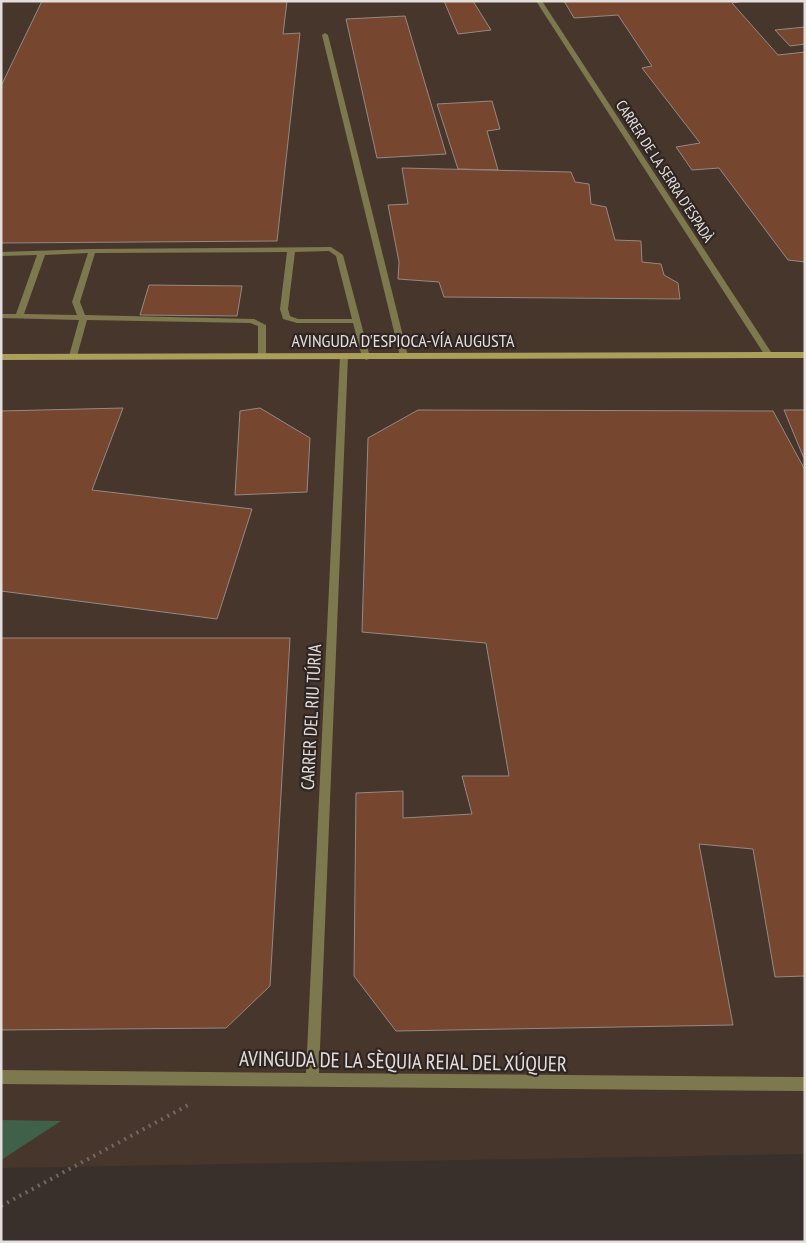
<svg xmlns="http://www.w3.org/2000/svg" width="806" height="1243" viewBox="0 0 806 1243" font-family="'PT Sans Narrow',sans-serif">
	<style>
		.industrial { fill: #47362b }
		.green { fill: #3f6149 }
		.building { fill: #76462f; stroke: #948985 }
		.lines { fill: none; stroke-linecap: round; stroke-linejoin: round }
		.path { stroke: #706865; stroke-width: 4; stroke-dasharray: 2 5; stroke-linecap: butt }
		.lane { fill: #7e784e; fill-rule: evenodd }
		.street { fill: #7e784e; fill-rule: evenodd }
		.secondary { fill: #a99f59; fill-rule: evenodd }
		.labels { text-anchor: middle; dominant-baseline: central; stroke-width: 4.5; stroke-linejoin: round; paint-order: stroke }
		.far-street-label { font-size: 15px; fill: #e4dedc; stroke: #2f2623 }
		.street-label { font-size: 18px; fill: #e4dedc; stroke: #2f2623 }
		.near-street-label { font-size: 21px; fill: #e4dedc; stroke: #2f2623 }
	</style>
	<rect width="100%" height="100%" fill="#39302c"/>
	<polygon class="industrial" points="1,1 805,1 805,1154 1,1168"/>
	<polygon class="green" points="1,1120 61,1121 1,1160"/>
	<g class="building">
		<polygon points="42,1 287,1 283,34 300,33 277,241 1,243 1,86"/>
		<polygon points="444,1 473,1 491,30 458,34"/>
		<polygon points="564,1 744,1 732,3 778,55 805,52 805,262 788,260 719,168 692,170 676,147 700,143 642,68 652,66 618,15 574,18"/>
		<polygon points="405,16 446,154 377,158 346,19"/>
		<polygon points="805,27 805,44 790,46 775,30"/>
		<polygon points="492,101 500,129 487,131 498,170 458,169 437,104"/>
		<polygon points="402,168 571,172 575,182 589,184 591,204 606,207 615,240 641,241 642,262 661,264 664,275 678,283 680,299 444,297 439,282 398,279 399,262 388,205 408,204"/>
		<polygon points="149,285 242,286 237,316 140,315"/>
		<polygon points="123,408 92,490 252,509 217,619 1,591 1,411"/>
		<polygon points="260,408 310,438 307,492 235,495 240,411"/>
		<polygon points="418,410 773,411 805,470 805,976 775,977 753,849 699,844 733,1025 396,1031 354,976 356,793 403,791 403,818 472,814 462,776 509,776 486,643 362,632 368,438"/>
		<polygon points="784,410 805,410 805,460 803,456"/>
		<polygon points="1,638 290,638 270,986 226,1028 1,1030"/>
	</g>
	<g class="lines">
		<polyline class="path" points="1,1206 192,1103"/>
		<g class="lane">
			<polygon points="325,33 328,35 408,356 404,359 400,356 322,35"/>
			<path d="M331,247L343,255L370,357L369,359L366,360L362,357L353,323H297L283,319L280,309L287,252L95,253L80,302L85,315L254,319L266,325V356L262,359L258,356V326L250,323L87,320L77,356L73,359L69,356L79,320L1,318V314H16L37,255L1,256V252L92,249ZM329,251L336,256L352,319H298L290,316L288,309L295,252ZM88,253L72,302L77,315L24,314L45,255Z"/>
		</g>
		<g class="street">
			<polygon points="536,1 542,1 773,355 772,357 766,357"/>
			<polygon points="344,353 348,356 319,1073 805,1077 805,1091 1,1084 1,1070 306,1073 340,356"/>
		</g>
		<polygon class="secondary" points="805,352 805,358 1,360 1,354"/>
	</g>
	<g class="labels">
		<g class="far-street-label">
			<text transform="translate(665 171) rotate(57)">CARRER DE LA SERRA D'ESPADÀ</text>
		</g>
		<g class="street-label">
			<text x="403" y="340">AVINGUDA D'ESPIOCA-VÍA AUGUSTA</text>
			<text transform="translate(311 717) rotate(-87)">CARRER DEL RIU TÚRIA</text>
		</g>
		<g class="near-street-label">
			<text transform="translate(403 1061) rotate(1)">AVINGUDA DE LA SÈQUIA REIAL DEL XÚQUER</text>
		</g>
	</g>
	<rect width="806" height="1243" fill="none" stroke="#e4dedc" stroke-width="5"/>
</svg>
